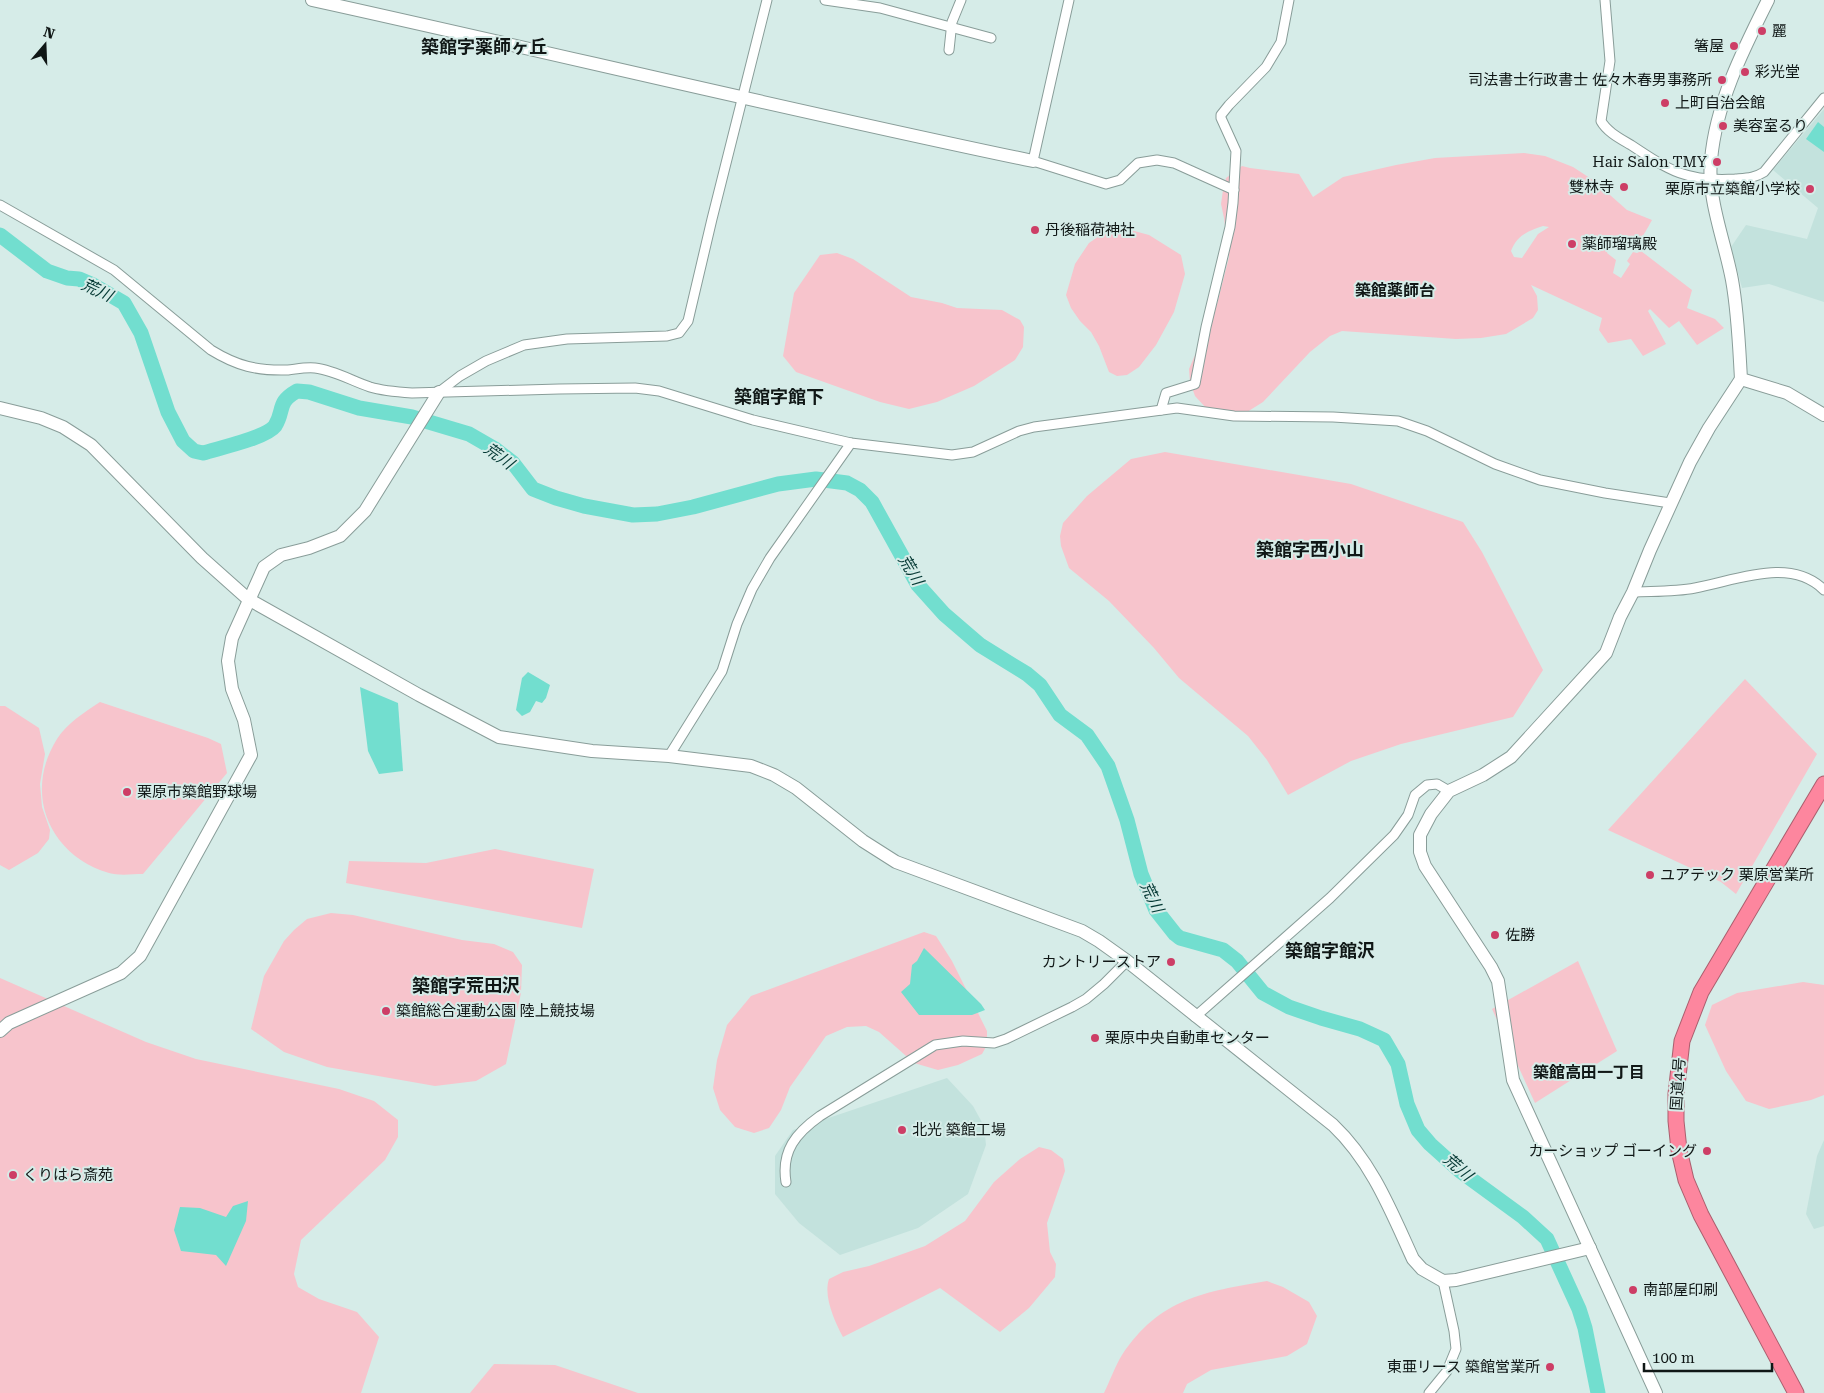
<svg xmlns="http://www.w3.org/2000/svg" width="1824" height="1393" viewBox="0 0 1824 1393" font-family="'Roboto Serif','Noto Sans JP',serif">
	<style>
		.built { fill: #c3e2dd }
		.green { fill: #f7c4cc; fill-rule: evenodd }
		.water { fill: #72decf }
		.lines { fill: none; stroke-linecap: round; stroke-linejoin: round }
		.river { stroke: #72decf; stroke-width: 15 }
		.street-casing { stroke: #899d99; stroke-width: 11 }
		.secondary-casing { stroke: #899d99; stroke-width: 14 }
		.highway-casing { stroke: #aa5f6e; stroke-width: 17 }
		.street { stroke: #fff; stroke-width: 9 }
		.secondary { stroke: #fff; stroke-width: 12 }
		.highway { stroke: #fd869e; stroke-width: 15 }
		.poi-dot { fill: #cd3e66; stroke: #d6ece8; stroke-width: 2 }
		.labels { text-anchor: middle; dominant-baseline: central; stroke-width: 4; stroke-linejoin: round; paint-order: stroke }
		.poi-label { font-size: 15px; fill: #101716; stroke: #d6ece8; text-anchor: start }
		.street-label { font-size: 15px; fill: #101716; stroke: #d6ece8 }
		.water-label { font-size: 16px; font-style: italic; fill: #043934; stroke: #d6ece8 }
		.neighbourhood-label { font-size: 16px; font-weight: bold; fill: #101716; stroke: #d6ece8 }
		.quarter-label { font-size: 18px; font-weight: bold; fill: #101716; stroke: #d6ece8 }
	</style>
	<rect width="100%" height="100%" fill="#d6ece8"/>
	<g class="built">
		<polygon points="1824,109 1824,302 1769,284 1742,288 1731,247 1746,225 1807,239 1818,208 1773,170"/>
		<polygon points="947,1078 973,1106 984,1126 986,1145 968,1194 918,1228 840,1255 799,1223 775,1194 775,1156 793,1130"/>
		<polygon points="1824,1140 1824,1226 1814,1229 1806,1214 1817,1156"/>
	</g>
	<g class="green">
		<path d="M1524,153L1545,156L1573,167L1593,180L1627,210L1652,220C1640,242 1636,250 1609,246L1607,253L1616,260L1613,273L1621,278L1630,264L1627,261L1633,252L1637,253L1641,251L1692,290L1687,308L1715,319L1724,328L1697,345L1679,321L1669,328L1650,309L1648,311L1666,344L1643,356L1631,339L1608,343L1599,330L1602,318L1531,285L1537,296L1538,310L1533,318L1506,334L1481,338L1456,339L1342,331L1330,336L1310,352L1263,402L1239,417L1207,409L1195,396L1190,382L1189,369L1217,304L1229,257L1224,218L1221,204L1223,190L1226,178L1242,166L1250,168L1299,174L1313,197L1343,177L1396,165L1435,158ZM1543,226L1549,227L1538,234L1522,258L1514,257L1511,251C1517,235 1528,231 1543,226Z"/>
		<polygon points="1127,229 1149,235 1181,255 1185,274 1174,312 1156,345 1139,367 1127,375 1117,376 1109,372 1099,346 1091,332 1080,321 1071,308 1066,295 1075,264 1089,243 1108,230"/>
		<polygon points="837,253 853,259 911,297 942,303 957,308 1002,310 1020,320 1024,327 1023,347 1015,360 974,386 937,402 909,409 880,402 796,372 783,356 794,293 820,255"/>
		<polygon points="1165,452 1351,484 1463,522 1482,552 1543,670 1513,717 1401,744 1351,761 1288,795 1267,760 1248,736 1179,678 1154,648 1109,601 1069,568 1061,546 1060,536 1063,523 1087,496 1131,459"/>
		<polygon points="1745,679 1817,754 1736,894 1721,882 1608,830"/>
		<path d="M100,702L208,738L221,744L227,773L143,874C133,874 119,876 109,873C49,855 23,793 57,739C67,723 85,712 100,702Z"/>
		<polygon points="0,706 5,706 39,728 45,754 40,784 42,807 50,830 49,839 38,853 9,870 0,865"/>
		<polygon points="495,849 594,869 582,928 346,883 349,861 426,863"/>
		<polygon points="331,913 353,915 462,940 494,944 513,952 522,965 521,993 506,1064 476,1081 435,1086 327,1067 284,1052 251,1029 264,976 284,941 294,930 307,919"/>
		<polygon points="924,932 936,936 952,961 987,1031 987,1045 982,1054 958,1065 938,1070 914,1063 879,1032 866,1026 847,1027 826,1036 790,1087 781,1110 769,1128 754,1133 735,1127 720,1110 713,1088 717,1060 727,1025 751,996"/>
		<polygon points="1578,961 1617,1051 1535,1103 1492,1009"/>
		<polygon points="0,978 146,1042 196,1059 339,1089 374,1101 398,1120 398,1137 385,1160 301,1240 294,1274 298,1287 319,1299 357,1312 379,1337 361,1393 0,1393"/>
		<polygon points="1803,982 1824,985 1824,1095 1811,1100 1769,1109 1746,1101 1726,1071 1705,1025 1712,1005 1737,993"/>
		<path d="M1039,1147L1051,1150L1063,1159L1065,1171L1047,1223L1050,1252L1056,1264L1055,1277L1029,1308L1000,1332L940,1288L843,1337C835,1322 823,1296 829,1279L843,1272L869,1266L925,1246L965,1221L994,1182L1020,1159Z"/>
		<path d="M1267,1281L1283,1287L1309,1302L1317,1316L1307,1344L1287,1356L1211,1370L1187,1384L1183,1393H1104C1110,1381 1115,1366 1122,1355C1160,1298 1204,1292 1267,1281Z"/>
		<polygon points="494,1364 555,1365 638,1393 470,1393"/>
	</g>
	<g class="water">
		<polygon points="1818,122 1824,127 1824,152 1806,139"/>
		<polygon points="528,672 550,685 546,698 542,703 536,701 530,712 522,716 516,710 522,678"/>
		<polygon points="360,687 398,703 403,771 379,774 368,751"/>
		<polygon points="924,948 981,1004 985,1010 972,1015 919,1015 901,992 910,984 912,965 917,961"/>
		<polygon points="248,1201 246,1221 226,1266 216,1255 181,1251 174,1230 180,1207 200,1208 226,1217 233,1206"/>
	</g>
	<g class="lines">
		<path class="river" d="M0,235L47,271L67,278L79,279L93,285L124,303L141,333L168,412L183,441L194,451L203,453C219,448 266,438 275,426C285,410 276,403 297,391L309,392L359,408L412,417L469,434L495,449L513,463L533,489L556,498L584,506L633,515L657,514L693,507L778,484L816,479L847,483L860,490L872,502L918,585L944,614L980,645L1027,674L1040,685L1060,715L1087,735L1108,766L1127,820L1141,874L1156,910L1175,934L1180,938L1223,950L1237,961L1263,993L1289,1007L1321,1018L1360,1029L1384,1040L1398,1064L1407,1104L1418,1130L1430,1144L1460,1171L1523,1217L1547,1239L1579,1309L1585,1328L1598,1393"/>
		<g class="street-casing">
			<g id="street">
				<polyline points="825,0 880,8 991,38"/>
				<polyline points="1069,0 1033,161 1106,184 1120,180 1138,163 1157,160 1174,163 1234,190"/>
				<path d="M1605,0L1610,61L1601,121C1607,132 1621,139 1631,145C1670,171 1687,182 1735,179C1746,178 1755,178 1764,172L1824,98"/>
				<polyline points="949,50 952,22 961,0"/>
				<path d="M0,205L114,270L211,350C237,366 257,371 288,370C297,369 306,367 315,368C334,370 352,381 370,387C383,391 397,392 412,393L559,389L635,388L659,391L753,420L851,443L952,455L973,452L1019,431L1034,427L1177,408L1234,416L1333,417L1398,421L1427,431L1495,464L1540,480L1605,493L1670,503"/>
				<polyline points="439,392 460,376 486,361 524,345 567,339 667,336 679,333 688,321 712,219 767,0"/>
				<polyline points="1161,410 1166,393 1195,384 1206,327 1230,227 1233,203 1236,151 1221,118 1221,115 1229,105 1266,67 1281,42 1289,0"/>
				<path d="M1633,592C1653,591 1675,592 1695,588C1735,581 1790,556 1824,590"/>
				<polyline points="669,756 722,671 737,624 752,589 770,558 851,443"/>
				<polyline points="1195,1017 1330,898 1394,835 1408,815 1415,795 1427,785 1437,784 1449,791"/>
				<path d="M786,1182C781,1151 796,1133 820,1116L935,1045L963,1041L994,1043L1006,1039L1072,1007L1086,999L1104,984L1127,961"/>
				<polyline points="1429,1393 1447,1371 1456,1349 1454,1331 1443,1281"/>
			</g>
		</g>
		<g class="secondary-casing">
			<g id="secondary">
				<path d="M312,0C553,53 792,111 1033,161"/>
				<path d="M1768,0C1743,50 1716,103 1711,160C1707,199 1725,242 1732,280C1738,313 1739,345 1741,379L1787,393L1824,415"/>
				<path d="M0,408L41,418L63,427L91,445L202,558L248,599L419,695L499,737L592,751L669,756L751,766L774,775L796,788L863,841L896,862L1082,931L1099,941L1127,961L1333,1125C1372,1162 1391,1211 1413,1259L1422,1269L1443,1281L1456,1280L1590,1248"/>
				<polyline points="0,1031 9,1023 121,973 140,956 251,755 244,720 232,689 228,661 232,638 264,567 281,555 309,548 340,536 365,511 439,392"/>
				<polyline points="1656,1393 1513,1080 1498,981 1491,967 1425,866 1420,852 1420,835 1431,814 1449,791 1483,775 1511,757 1606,653 1620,617 1633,592 1650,550 1690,462 1709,428 1741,379"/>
			</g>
		</g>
		<g class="highway-casing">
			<polyline id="highway" points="1796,1393 1701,1215 1686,1180 1679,1150 1676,1121 1676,1094 1682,1041 1701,992 1824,784"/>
		</g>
		<use href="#street" class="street"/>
		<use href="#secondary" class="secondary"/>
		<use href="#highway" class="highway"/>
	</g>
	<g class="poi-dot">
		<circle cx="1762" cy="31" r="5"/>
		<circle cx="1734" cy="46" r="5"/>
		<circle cx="1745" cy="72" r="5"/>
		<circle cx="1722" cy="80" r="5"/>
		<circle cx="1665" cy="103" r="5"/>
		<circle cx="1723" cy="126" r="5"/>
		<circle cx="1717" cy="162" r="5"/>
		<circle cx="1624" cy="187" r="5"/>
		<circle cx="1810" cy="189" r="5"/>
		<circle cx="1035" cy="230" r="5"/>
		<circle cx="1572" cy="244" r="5"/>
		<circle cx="127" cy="792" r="5"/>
		<circle cx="1650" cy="875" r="5"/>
		<circle cx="1495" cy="935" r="5"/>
		<circle cx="1171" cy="962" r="5"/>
		<circle cx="386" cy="1011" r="5"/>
		<circle cx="1095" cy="1038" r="5"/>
		<circle cx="902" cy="1130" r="5"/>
		<circle cx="1707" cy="1151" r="5"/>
		<circle cx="13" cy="1175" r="5"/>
		<circle cx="1633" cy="1290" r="5"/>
		<circle cx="1550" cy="1367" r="5"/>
	</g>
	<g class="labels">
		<g class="poi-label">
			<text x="1772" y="31">麗</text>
			<text x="1724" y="46" text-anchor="end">箸屋</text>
			<text x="1755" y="72">彩光堂</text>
			<text x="1712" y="80" text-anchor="end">司法書士行政書士 佐々木春男事務所</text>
			<text x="1675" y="103">上町自治会館</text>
			<text x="1733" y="126">美容室るり</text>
			<text x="1707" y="162" text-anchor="end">Hair Salon TMY</text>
			<text x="1614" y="187" text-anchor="end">雙林寺</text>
			<text x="1800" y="189" text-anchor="end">栗原市立築館小学校</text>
			<text x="1045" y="230">丹後稲荷神社</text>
			<text x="1582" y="244">薬師瑠璃殿</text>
			<text x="137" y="792">栗原市築館野球場</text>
			<text x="1660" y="875">ユアテック 栗原営業所</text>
			<text x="1505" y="935">佐勝</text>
			<text x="1161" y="962" text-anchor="end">カントリーストア</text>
			<text x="396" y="1011">築館総合運動公園 陸上競技場</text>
			<text x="1105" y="1038">栗原中央自動車センター</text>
			<text x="912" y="1130">北光 築館工場</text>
			<text x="1697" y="1151" text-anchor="end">カーショップ ゴーイング</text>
			<text x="23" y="1175">くりはら斎苑</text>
			<text x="1643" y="1290">南部屋印刷</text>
			<text x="1540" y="1367" text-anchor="end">東亜リース 築館営業所</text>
		</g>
		<g class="street-label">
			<text transform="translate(1678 1084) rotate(-86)">国道4号</text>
		</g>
		<g class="water-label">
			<text transform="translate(97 290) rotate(25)">荒川</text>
			<text transform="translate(499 456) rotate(36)">荒川</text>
			<text transform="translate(911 570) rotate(59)">荒川</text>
			<text transform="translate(1152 897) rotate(64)">荒川</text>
			<text transform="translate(1458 1167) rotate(41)">荒川</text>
		</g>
		<g class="neighbourhood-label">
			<text x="1395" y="290">築館薬師台</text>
			<text x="1589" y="1072">築館高田一丁目</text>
		</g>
		<g class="quarter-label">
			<text x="484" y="46">築館字薬師ヶ丘</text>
			<text x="779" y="396">築館字館下</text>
			<text x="1310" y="549">築館字西小山</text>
			<text x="1330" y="950">築館字館沢</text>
			<text x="466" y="985">築館字荒田沢</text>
		</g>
	</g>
	<g transform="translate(45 45) rotate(19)" stroke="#d6ece8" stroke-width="4" paint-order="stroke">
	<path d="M0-4L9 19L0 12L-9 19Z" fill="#101716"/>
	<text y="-8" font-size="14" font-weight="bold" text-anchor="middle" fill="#101716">N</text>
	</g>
	<path d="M1644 1363v8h128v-8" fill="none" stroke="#101716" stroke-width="2.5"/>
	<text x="1652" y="1363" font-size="15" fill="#101716" stroke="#d6ece8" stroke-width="4" paint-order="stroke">100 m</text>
</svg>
